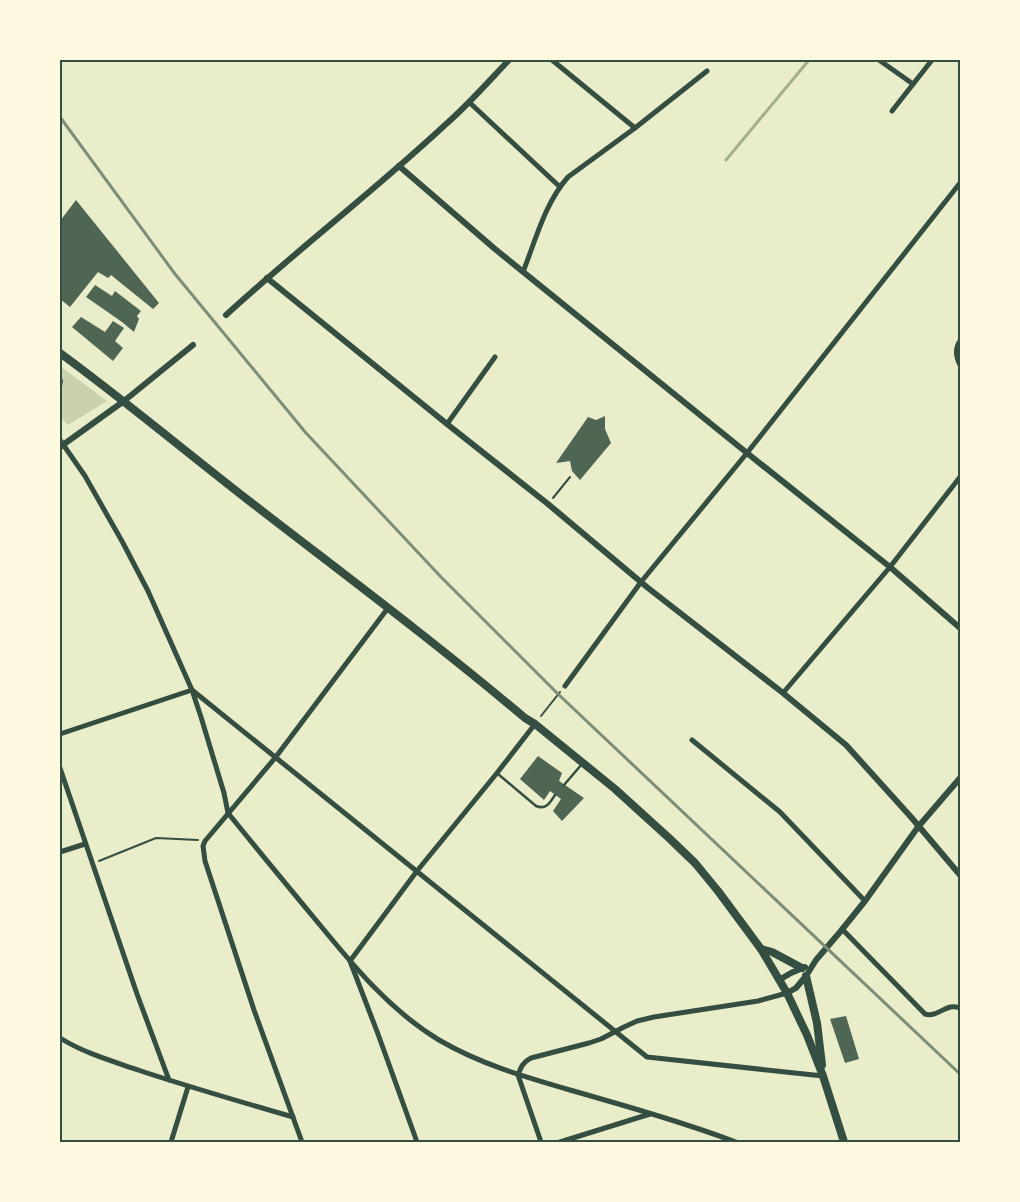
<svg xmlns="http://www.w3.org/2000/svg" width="1020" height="1202" viewBox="0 0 1020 1202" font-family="'PT Serif',serif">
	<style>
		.green { fill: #cad2ad }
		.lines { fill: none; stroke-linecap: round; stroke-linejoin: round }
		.stream { stroke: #a3b18a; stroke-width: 3 }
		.building { fill: #4f6655 }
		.path { stroke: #344e41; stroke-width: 2 }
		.service { stroke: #344e41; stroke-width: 2.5 }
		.minor { stroke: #344e41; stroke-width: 5 }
		.tertiary { stroke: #344e41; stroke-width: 6 }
		.primary { stroke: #344e41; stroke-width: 8 }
		.rail { stroke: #7c8e77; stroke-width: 3 }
		.neatline { fill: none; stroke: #344e41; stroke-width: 2 }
	</style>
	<rect width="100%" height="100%" fill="#e9edc9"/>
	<polygon class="green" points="60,366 107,401 68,425 60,417"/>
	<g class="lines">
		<polyline class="stream" points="726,160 809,60"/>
	</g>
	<g class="building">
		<polygon points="76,200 159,303 153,309 111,275 108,278 98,272 70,307 60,299 60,221"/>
		<polygon points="95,285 112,296 115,291 141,311 137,316 139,319 134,332 122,322 86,297"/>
		<polygon points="81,317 105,332 113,321 124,328 115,341 123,348 113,361 72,327"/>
		<polygon points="605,416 605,429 611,443 580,480 572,471 570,461 556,463 588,417 596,420"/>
		<polygon points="538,756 562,773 559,781 584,798 562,821 553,811 561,799 550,791 544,800 520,779"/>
		<polygon points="846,1016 859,1059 845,1063 830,1019"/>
	</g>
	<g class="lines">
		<g class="path">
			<polyline points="60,375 62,381 60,391"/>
			<polyline points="553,498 570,477"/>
			<polyline points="541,716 560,692"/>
			<polyline points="99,861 156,838 198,840"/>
		</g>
		<g class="service">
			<path d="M498,774L536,806C546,810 550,803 555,795"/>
			<polyline points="564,785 582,764"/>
		</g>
		<g class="minor">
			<polyline points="552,60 635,128"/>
			<polyline points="879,60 913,84"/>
			<polyline points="469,102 560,187"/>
			<polyline points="892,111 932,60"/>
			<path d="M523,272C536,239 545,203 568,177L635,128L707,71"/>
			<path d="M960,341C955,348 956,357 960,365"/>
			<polyline points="447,424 495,357"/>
			<path d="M60,440L85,476L123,543L148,591L192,690L201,717L224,793L228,813C257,849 286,884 315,919C351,963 389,1010 439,1040C480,1064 525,1077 570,1090C626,1106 682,1122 736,1142"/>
			<polyline points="565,686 641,582 747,453 960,183"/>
			<polyline points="192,690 647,1057 823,1076"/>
			<polyline points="783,693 890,567 960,477"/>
			<polyline points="60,734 192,690"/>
			<polyline points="692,740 780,812 865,901"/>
			<polyline points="60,768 137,994 169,1080"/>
			<polyline points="60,852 85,844"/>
			<path d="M842,929L925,1014C938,1018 947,1002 960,1008"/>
			<path d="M60,1038C84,1053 112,1061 138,1070C189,1087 241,1102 293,1117"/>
			<polyline points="171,1142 188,1087"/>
			<polyline points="302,1142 254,1010 205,861 203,846 205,841 275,758 388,608"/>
			<polyline points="417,1142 378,1034 350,961 417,871 497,773 535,724"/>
			<path d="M541,1142L518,1075C521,1067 523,1062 531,1058L589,1043L601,1039L624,1027L637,1021L654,1017L758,1001L787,993"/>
			<polyline points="560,1142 650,1114"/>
		</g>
		<g class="tertiary">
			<polyline points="399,166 495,249 747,453 890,567 960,628"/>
			<polyline points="267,278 447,424 548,504 648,588 783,693 846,745 911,817 960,875"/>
			<path d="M226,315C297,250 374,191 445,125C468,105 488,82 509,60"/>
			<polyline points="60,447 124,401 193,345"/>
			<polyline points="779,980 791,973 805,967"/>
			<polyline points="787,993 796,988 806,976 816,960 840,932 865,901 918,827 960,778"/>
		</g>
		<g class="primary">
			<path d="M60,353C124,400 185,451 248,500C341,572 435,642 525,718L535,724L615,789L669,838L695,863L718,891L761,949L787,993L807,1035L823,1076L844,1142"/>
			<polyline points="761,949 772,952 802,968"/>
			<polyline points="806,976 817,1023 822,1065"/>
		</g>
		<polyline class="rail" points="60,117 175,274 306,433 441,577 558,694 960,1074"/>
	</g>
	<rect width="1020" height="1202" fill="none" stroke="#fefae0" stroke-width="122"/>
	<rect x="61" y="61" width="898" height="1080" class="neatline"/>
</svg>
